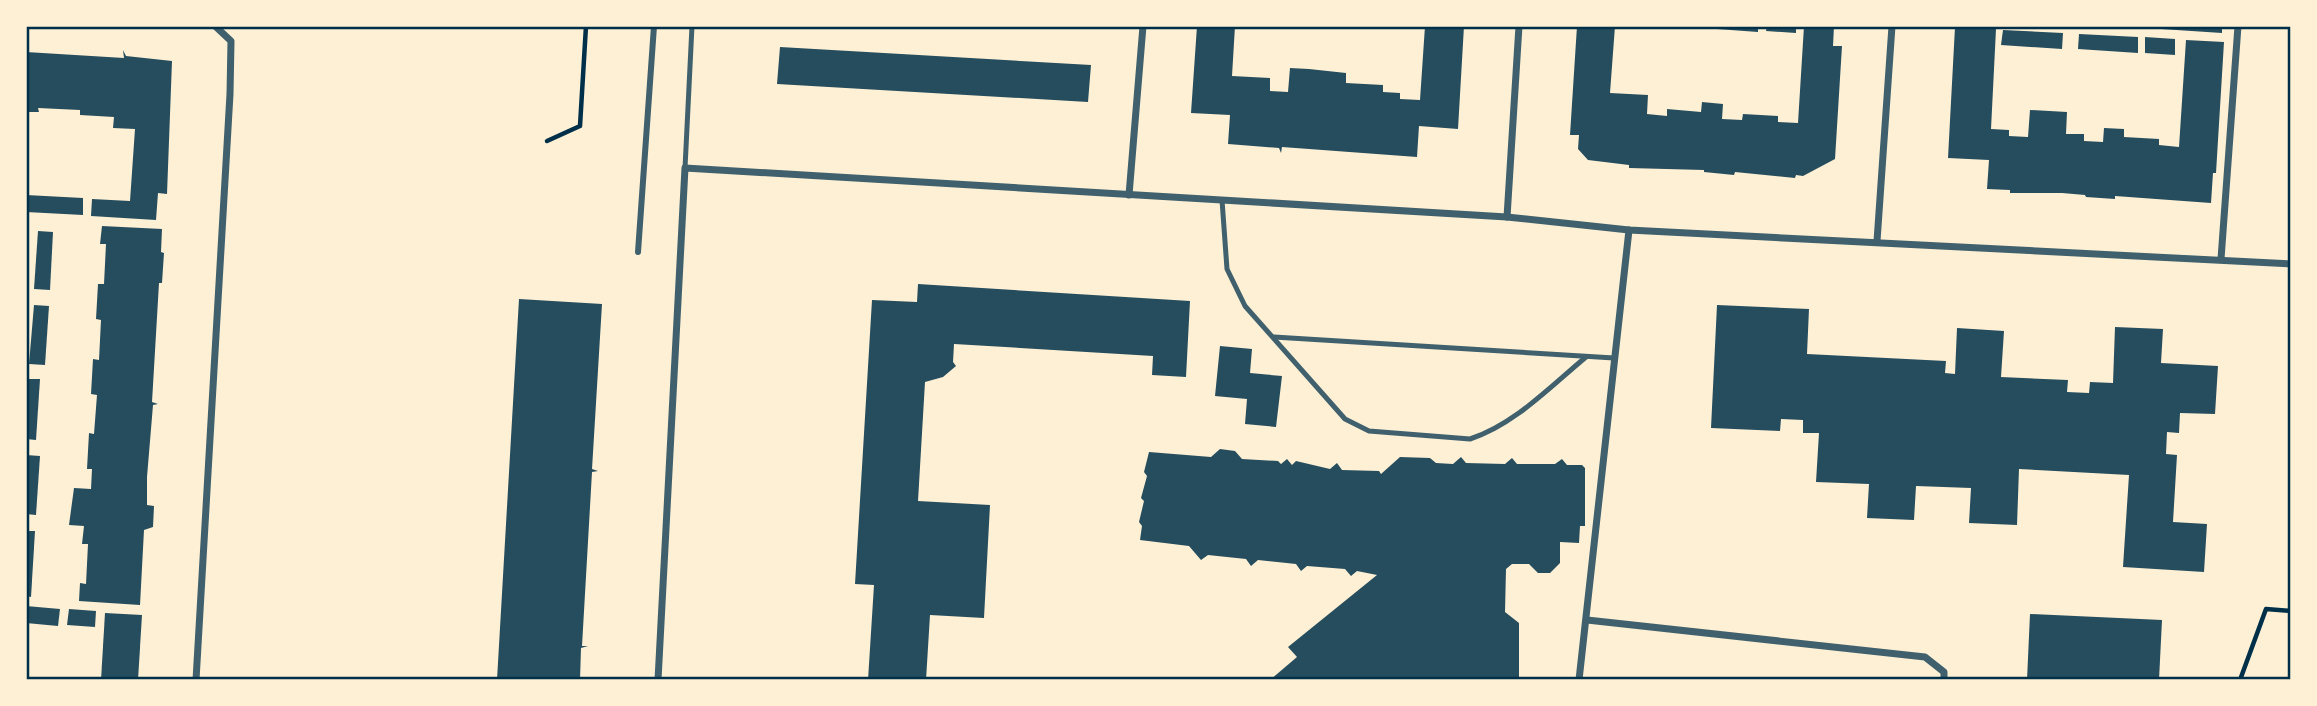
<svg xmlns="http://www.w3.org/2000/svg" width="2317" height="706" viewBox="0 0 2317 706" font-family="Inter,sans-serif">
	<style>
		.building { fill: #264d5e }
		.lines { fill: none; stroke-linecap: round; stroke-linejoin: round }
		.path { stroke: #003049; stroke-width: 4.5 }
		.service { stroke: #3f606c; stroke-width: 5 }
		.pedestrian { stroke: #3f606c; stroke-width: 6 }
		.minor { stroke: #3f606c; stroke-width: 7 }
		.neatline { fill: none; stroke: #003049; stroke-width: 2.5 }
	</style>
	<rect width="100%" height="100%" fill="#fdf0d5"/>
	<g class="building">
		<polygon points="1197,26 1235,26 1232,76 1270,78 1270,91 1288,92 1290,68 1309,69 1346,73 1346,83 1383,85 1383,92 1400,93 1400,99 1420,100 1425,26 1464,26 1458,129 1419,126 1417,157 1282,147 1281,153 1279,148 1228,144 1230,115 1191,113"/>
		<polygon points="1577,26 1615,26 1610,93 1648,95 1647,114 1667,116 1667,109 1701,112 1702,102 1723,104 1722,119 1742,120 1743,114 1778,116 1778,122 1798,123 1804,26 1834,26 1833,46 1842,46 1835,159 1803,176 1796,175 1795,178 1735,172 1734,175 1704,172 1704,170 1629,168 1629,165 1588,160 1578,149 1579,135 1570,135"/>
		<polygon points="1703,26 1758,26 1758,32 1703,28"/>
		<polygon points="1767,26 1796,26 1796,33 1766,31"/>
		<polygon points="2161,26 2222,26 2222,33 2161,29"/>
		<polygon points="1955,27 1996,29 1991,129 2009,130 2009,136 2028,137 2030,110 2067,112 2066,134 2084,134 2084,141 2103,142 2104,128 2124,129 2124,137 2159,139 2159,145 2179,147 2186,40 2224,42 2216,173 2213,173 2211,203 2115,196 2115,199 2086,197 2085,195 2062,193 2010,193 2010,190 1987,189 1989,160 1948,158"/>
		<polygon points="2003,30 2063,33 2062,49 2001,45"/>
		<polygon points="2079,34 2138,37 2138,53 2078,49"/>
		<polygon points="2145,37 2175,39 2175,55 2145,53"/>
		<polygon points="780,47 1091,65 1088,102 777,84"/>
		<polygon points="123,50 126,56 172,61 167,194 158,193 156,220 91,216 92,199 130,201 135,129 113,128 114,117 80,115 80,110 38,108 39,112 26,112 26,52 124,58"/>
		<polygon points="26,195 83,198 83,215 26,212"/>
		<polygon points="102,226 162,229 161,252 164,253 162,283 159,283 152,402 158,404 153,405 147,477 147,505 154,506 153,527 144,530 140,605 79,601 80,583 86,584 88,544 82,544 84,526 69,525 74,488 91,489 92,469 87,469 89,433 94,434 97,395 91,394 93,359 99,360 101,320 96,319 98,284 104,284 106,244 100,244"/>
		<polygon points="38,231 53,232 50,290 34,289"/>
		<polygon points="918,284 1190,301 1186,377 1152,375 1153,356 954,344 953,362 956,366 943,377 925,382 918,501 990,505 984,618 930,615 926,680 868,680 874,585 855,584 872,300 917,302"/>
		<polygon points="519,299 602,304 592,469 598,471 592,472 582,646 588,646 581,648 580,680 497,680"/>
		<polygon points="34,305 49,306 45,365 29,364"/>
		<polygon points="1717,305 1809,309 1807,354 1946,361 1945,373 1955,374 1957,328 2004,331 2001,377 2068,380 2067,392 2089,393 2090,382 2113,383 2115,327 2163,329 2161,363 2218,366 2215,414 2180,413 2179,433 2167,432 2166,454 2177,455 2173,522 2207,524 2204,572 2123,567 2129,475 2019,469 2017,525 1969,523 1971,488 1916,486 1914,520 1867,518 1869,484 1816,482 1819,433 1803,433 1803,420 1781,419 1780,431 1711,428"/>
		<polygon points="1220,346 1252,349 1250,373 1282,376 1276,427 1245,424 1247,399 1215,396"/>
		<polygon points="26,379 40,379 36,440 26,439"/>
		<polygon points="1220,449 1235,451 1242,459 1278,461 1281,464 1287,459 1292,465 1296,461 1330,469 1337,463 1342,470 1379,471 1381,474 1400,457 1430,458 1436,463 1453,464 1461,457 1466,463 1505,464 1512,458 1517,464 1555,464 1562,459 1567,465 1582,465 1585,468 1585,526 1580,526 1579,543 1560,542 1560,563 1550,573 1538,573 1529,564 1512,564 1506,569 1505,612 1519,623 1519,680 1270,680 1297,657 1288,647 1377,575 1357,571 1351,576 1345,569 1307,566 1301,571 1296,564 1258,560 1251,566 1246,559 1208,555 1201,560 1189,546 1140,540 1142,526 1139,522 1144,501 1141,498 1147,476 1144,472 1149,452 1211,457"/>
		<polygon points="26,455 40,456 36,515 26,514"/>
		<polygon points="26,531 35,531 31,597 26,596"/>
		<polygon points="26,606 60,609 58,626 26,623"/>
		<polygon points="69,609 96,611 95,627 67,625"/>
		<polygon points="105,613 142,615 138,680 101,680"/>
		<polygon points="2030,614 2162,620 2159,680 2027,680"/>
	</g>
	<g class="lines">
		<g class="path">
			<polyline points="547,141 580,126 586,26"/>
			<polyline points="2240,680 2266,609 2291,611"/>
		</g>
		<g class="service">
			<polyline points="685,168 692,26"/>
			<path d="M1222,200L1227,269L1245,306L1345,419L1369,431L1470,439C1514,425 1551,386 1586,357"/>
			<polyline points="1274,337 1614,358"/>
		</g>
		<polyline class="pedestrian" points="638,252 654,26"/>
		<g class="minor">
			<polyline points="1129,195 1143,26"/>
			<polyline points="1507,217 1519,26"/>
			<polyline points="1877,241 1892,26"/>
			<polyline points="2221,259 2238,26"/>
			<polyline points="1587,620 1925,657 1944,672 1944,680"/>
			<polyline points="196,680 230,94 231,41 215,26"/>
			<polyline points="658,680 685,168 1507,217 1629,230 2291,264"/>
			<polyline points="1579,680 1629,230"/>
		</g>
	</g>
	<rect width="2317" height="706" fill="none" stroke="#fdf0d5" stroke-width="56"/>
	<rect x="28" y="28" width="2261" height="650" class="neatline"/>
</svg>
